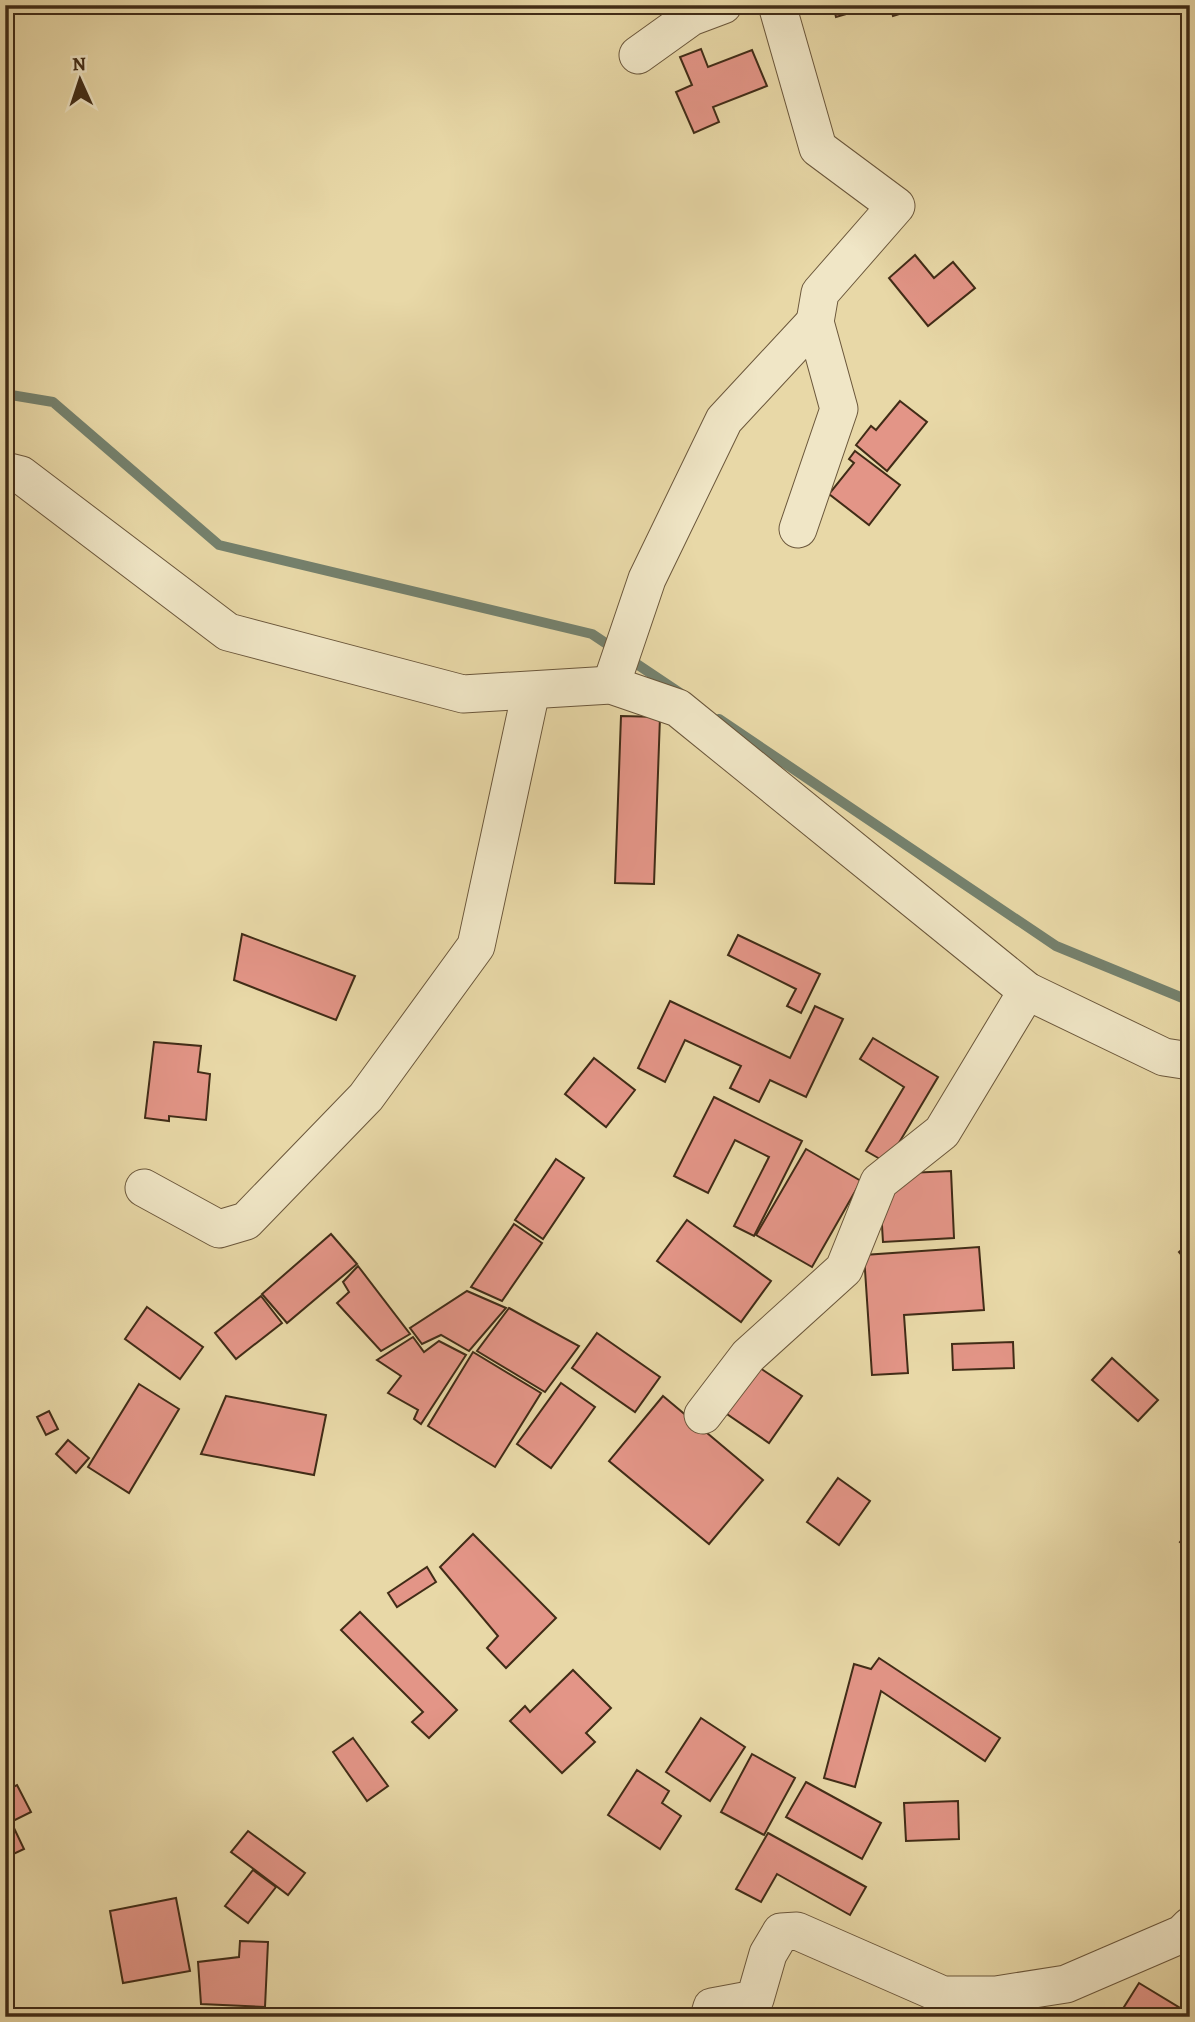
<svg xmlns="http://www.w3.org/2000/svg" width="1195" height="2022" viewBox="0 0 1195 2022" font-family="Alegreya,serif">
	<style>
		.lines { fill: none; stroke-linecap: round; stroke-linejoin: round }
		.stream { stroke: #75816d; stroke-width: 10 }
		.building { fill: #e39587; stroke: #412c17; stroke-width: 2 }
		.minor-casing { stroke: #6b573b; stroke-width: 39 }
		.minor { stroke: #f0e6c6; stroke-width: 37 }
	</style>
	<rect width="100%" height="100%" fill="#e8d8a7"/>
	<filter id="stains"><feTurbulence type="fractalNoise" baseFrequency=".00286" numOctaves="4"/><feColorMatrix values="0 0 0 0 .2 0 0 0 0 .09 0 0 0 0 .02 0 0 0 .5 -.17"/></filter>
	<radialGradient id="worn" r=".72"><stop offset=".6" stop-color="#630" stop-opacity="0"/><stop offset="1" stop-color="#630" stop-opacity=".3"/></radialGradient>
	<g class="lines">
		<g class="stream">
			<polyline points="5,394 53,402 219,545 592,634 680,693"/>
			<polyline points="719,719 1056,946 1190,1001"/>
		</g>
	</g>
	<g class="building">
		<polygon points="833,5 877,5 836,17"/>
		<polygon points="890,5 911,5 912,10 893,16"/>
		<polygon points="701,49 708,67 752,50 767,86 713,107 719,122 694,133 676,92 692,85 680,57"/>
		<polygon points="915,255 934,278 953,262 975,288 928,326 889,278"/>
		<polygon points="900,401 927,422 887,471 856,445 871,426 876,430"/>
		<polygon points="855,451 900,485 869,525 829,494 854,463 849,459"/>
		<polygon points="621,716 660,717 654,884 615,883"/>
		<polygon points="242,934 355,976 336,1020 234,980"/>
		<polygon points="738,935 820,974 801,1013 787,1006 796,989 728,955"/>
		<polygon points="670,1001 790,1058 815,1006 843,1019 806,1097 770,1080 759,1102 730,1088 741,1066 685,1040 665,1082 638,1068"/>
		<polygon points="873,1038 938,1077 887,1163 866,1151 904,1087 860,1059"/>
		<polygon points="154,1042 201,1046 198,1072 210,1074 206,1120 169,1116 169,1121 145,1118"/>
		<polygon points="594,1058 635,1090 606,1127 565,1094"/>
		<polygon points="714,1097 802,1141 754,1236 734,1226 769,1157 735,1140 708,1193 674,1176"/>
		<polygon points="806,1149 861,1181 812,1267 756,1235"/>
		<polygon points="556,1159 584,1178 543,1239 515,1220"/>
		<polygon points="951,1171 954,1238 883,1242 880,1193 908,1173"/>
		<polygon points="687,1220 771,1281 741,1322 657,1261"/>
		<polygon points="514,1224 542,1243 502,1301 471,1287"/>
		<polygon points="331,1234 357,1264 287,1323 262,1294"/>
		<polygon points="1190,1242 1190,1265 1179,1252"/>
		<polygon points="979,1247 984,1310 904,1315 908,1373 872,1375 864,1255"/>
		<polygon points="358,1266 410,1334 381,1351 337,1303 349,1292 343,1282"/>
		<polygon points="467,1291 506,1308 469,1351 441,1335 422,1344 410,1328"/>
		<polygon points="261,1296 282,1323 236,1359 215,1333"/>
		<polygon points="147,1307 203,1347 180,1379 125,1339"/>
		<polygon points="509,1308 579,1346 545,1392 477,1351"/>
		<polygon points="597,1333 660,1377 635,1412 572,1368"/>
		<polygon points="413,1337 424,1352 439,1341 466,1355 421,1424 414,1419 418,1410 388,1393 401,1376 377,1360"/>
		<polygon points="1013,1342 1014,1368 953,1370 952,1344"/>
		<polygon points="473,1352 541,1393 495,1467 428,1426"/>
		<polygon points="1112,1358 1158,1400 1138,1421 1092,1380"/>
		<polygon points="757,1366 802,1396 769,1443 724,1412"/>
		<polygon points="561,1383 595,1407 551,1468 517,1444"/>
		<polygon points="139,1384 179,1409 129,1493 88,1467"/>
		<polygon points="226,1396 326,1415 314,1475 201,1454"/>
		<polygon points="663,1396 763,1480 709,1544 609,1461"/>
		<polygon points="49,1411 58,1429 46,1435 37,1417"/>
		<polygon points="68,1440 89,1458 76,1473 56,1454"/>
		<polygon points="838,1478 870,1501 839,1545 807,1522"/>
		<polygon points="1190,1530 1190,1550 1180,1542"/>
		<polygon points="473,1534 556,1618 506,1668 487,1648 498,1636 440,1567"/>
		<polygon points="427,1567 436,1582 397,1607 388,1593"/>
		<polygon points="360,1612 457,1710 429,1738 412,1722 423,1712 341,1630"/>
		<polygon points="879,1658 1000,1738 985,1761 881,1691 855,1787 824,1778 854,1664 871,1669"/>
		<polygon points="573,1670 611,1708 586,1733 595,1742 562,1773 510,1721 525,1706 530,1712"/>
		<polygon points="701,1718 745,1747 710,1801 666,1772"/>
		<polygon points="353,1738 388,1786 367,1801 333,1752"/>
		<polygon points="752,1754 795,1778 764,1835 721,1812"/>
		<polygon points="637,1770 669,1791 662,1803 681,1816 660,1849 608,1815"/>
		<polygon points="806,1782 881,1823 862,1859 786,1817"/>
		<polygon points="17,1785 31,1812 5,1825 5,1791"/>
		<polygon points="958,1801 959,1839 906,1841 904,1803"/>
		<polygon points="13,1826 24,1849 5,1858 5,1830"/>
		<polygon points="248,1831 305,1873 288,1895 231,1852"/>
		<polygon points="768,1833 866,1887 850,1915 777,1874 761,1902 736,1889"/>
		<polygon points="253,1870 276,1887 248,1923 225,1906"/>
		<polygon points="176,1898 190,1971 123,1983 110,1911"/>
		<polygon points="240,1941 268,1942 265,2007 201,2004 198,1962 239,1957"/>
		<polygon points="1139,1983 1185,2011 1182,2017 1139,2017 1124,2007"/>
		<polygon points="983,2008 984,2017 952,2017 951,2011"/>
	</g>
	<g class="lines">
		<g class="minor-casing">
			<g id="minor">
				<polyline points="777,5 818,148 896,206 820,293 815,322 839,409 798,529"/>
				<polyline points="638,55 691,17 723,5"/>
				<polyline points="5,471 21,475 228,632 463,694 611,685 678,708 1027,991 1164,1057 1190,1061"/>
				<polyline points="611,685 647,579 724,420 815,322"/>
				<polyline points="144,1188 219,1229 246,1221 366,1097 476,946 531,691"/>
				<polyline points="703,1415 748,1356 844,1269 879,1182 942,1132 1027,991"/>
				<polyline points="709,2017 712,2007 755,1999 768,1954 781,1932 797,1931 943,1995 996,1995 1066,1984 1182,1934 1190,1926"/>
			</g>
		</g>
		<use href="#minor" class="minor"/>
	</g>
	<rect width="1195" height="2022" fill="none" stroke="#e8d8a7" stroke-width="28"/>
	<rect x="7" y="7" width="1181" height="2008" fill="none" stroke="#412c17" stroke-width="3.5"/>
	<rect x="14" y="14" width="1167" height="1994" fill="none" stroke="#412c17" stroke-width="2"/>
	<g transform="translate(80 80) rotate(357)" stroke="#f0e6c6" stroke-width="5" paint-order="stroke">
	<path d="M0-5L12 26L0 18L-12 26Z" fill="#412c17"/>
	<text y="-10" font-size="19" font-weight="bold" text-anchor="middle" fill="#412c17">N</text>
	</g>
	<rect width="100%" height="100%" filter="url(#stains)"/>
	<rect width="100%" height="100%" fill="url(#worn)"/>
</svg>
